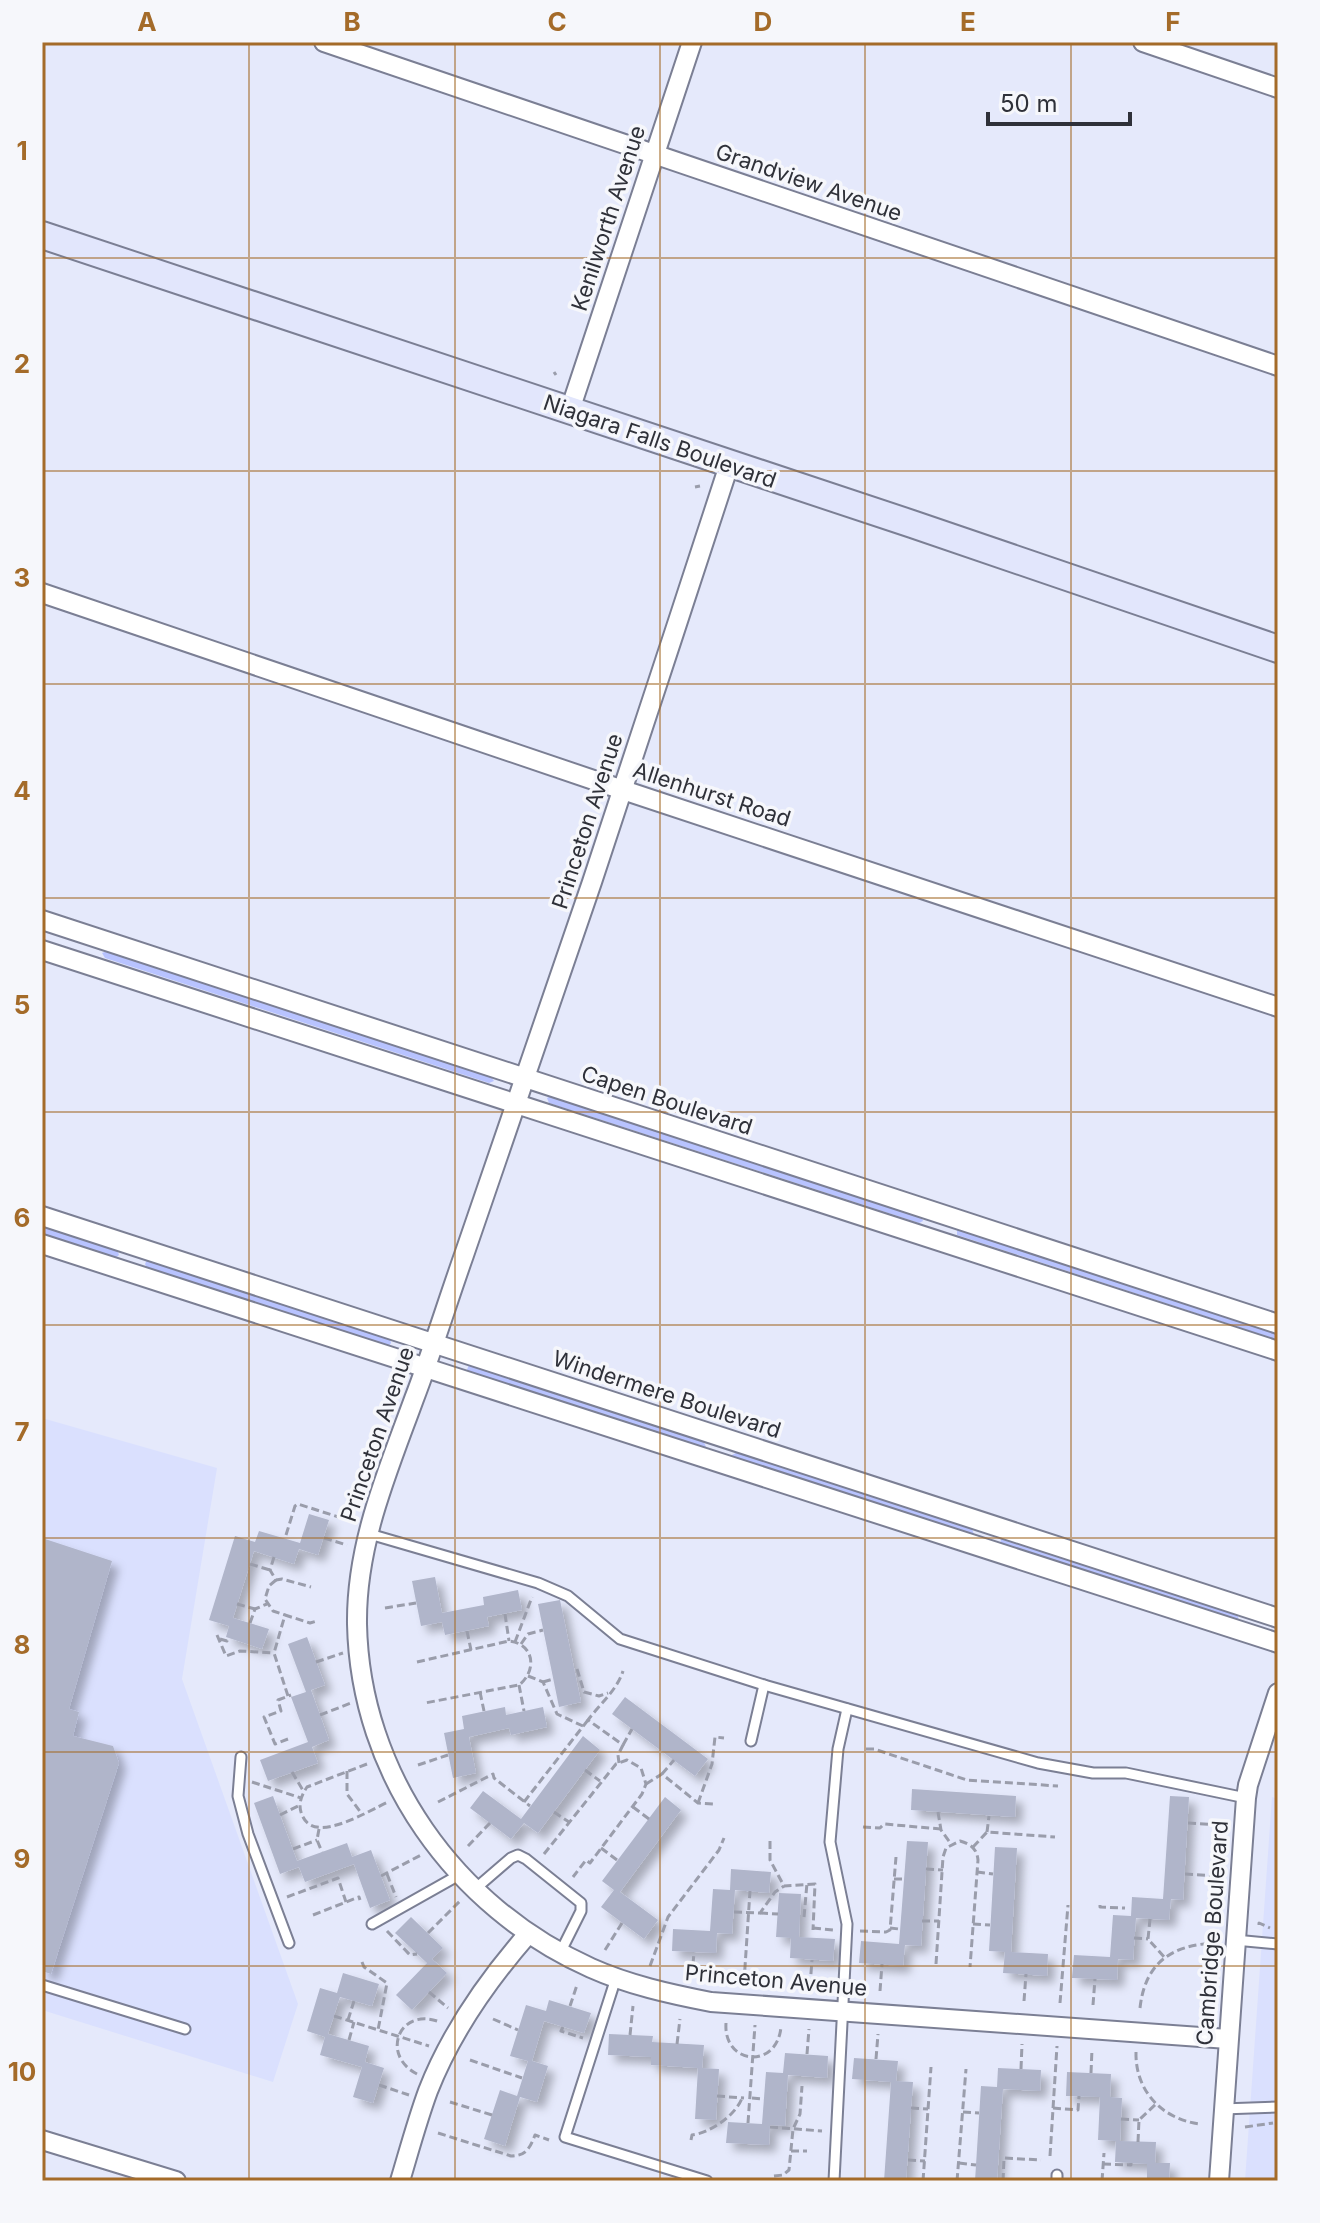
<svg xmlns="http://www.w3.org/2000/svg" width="1320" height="2223" viewBox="0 0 1320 2223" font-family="Inter,sans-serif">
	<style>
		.built { fill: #dae0fe }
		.green { fill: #b8c3ff }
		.building { fill: #b0b5ca; filter: url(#shadow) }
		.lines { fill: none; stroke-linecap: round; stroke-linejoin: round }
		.service-casing { stroke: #7b7f94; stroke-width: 13 }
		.minor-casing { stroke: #7b7f94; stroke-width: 22 }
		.secondary-casing { stroke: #7b7f94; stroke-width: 30 }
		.path { stroke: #9a9dab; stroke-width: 3; stroke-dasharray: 8 4; stroke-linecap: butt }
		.service { stroke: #fff; stroke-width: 9 }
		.minor { stroke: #fff; stroke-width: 18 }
		.secondary { stroke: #e2e6fc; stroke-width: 26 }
		.grid { fill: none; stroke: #a46b29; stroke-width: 2; stroke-opacity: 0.55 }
		.labels { text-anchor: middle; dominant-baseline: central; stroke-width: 7; stroke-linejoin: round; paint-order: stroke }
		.street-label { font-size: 22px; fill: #2f3139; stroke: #f6f7fb }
		.neatline { fill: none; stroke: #a46b29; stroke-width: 3 }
		.grid-label { font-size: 26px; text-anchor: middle; font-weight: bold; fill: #a46b29 }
	</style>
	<defs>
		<filter id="shadow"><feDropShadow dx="7" dy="7" stdDeviation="4" flood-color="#0004"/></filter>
	</defs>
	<rect width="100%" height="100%" fill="#e5e9fb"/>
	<g class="built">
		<polygon points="42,1418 217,1468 182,1679 298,2004 273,2082 42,2010"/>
		<polygon points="1272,1797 1278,1799 1278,2181 1245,2181"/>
	</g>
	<g class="green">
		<polygon points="107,951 491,1077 494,1081 489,1083 105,958 102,953"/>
		<polygon points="551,1096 921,1216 923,1221 919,1223 549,1103 547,1098"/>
		<polygon points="42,1225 117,1249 119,1255 114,1259 42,1235"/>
		<polygon points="957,1229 1278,1333 1278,1340 957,1235"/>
		<polygon points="147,1260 390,1339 391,1343 388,1347 148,1271 145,1264"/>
		<polygon points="473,1364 703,1440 706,1447 704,1450 466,1372 469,1365"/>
		<polygon points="740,1451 971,1527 974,1534 971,1537 732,1459 732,1455"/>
		<polygon points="1005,1538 1237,1613 1239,1621 1237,1623 1000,1545 1001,1539"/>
	</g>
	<g class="building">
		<polygon points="309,1514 329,1520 318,1555 299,1549 294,1564 254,1551 233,1618 269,1629 262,1649 226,1637 229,1626 209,1620 235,1536 255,1542 259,1531 300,1543"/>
		<polygon points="42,1538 112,1561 69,1709 79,1712 73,1736 113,1746 119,1763 51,1974 42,1971"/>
		<polygon points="435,1577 442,1613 484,1605 483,1597 518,1590 522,1610 487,1617 489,1626 445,1635 442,1622 421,1626 412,1581"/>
		<polygon points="560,1600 581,1702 559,1707 538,1604"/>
		<polygon points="307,1637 325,1685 311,1690 329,1740 312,1747 318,1763 268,1781 260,1760 308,1742 291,1697 306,1692 288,1644"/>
		<polygon points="625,1697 708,1759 695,1776 612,1714"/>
		<polygon points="505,1707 506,1715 543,1707 547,1727 511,1735 509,1728 469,1737 476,1773 453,1778 444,1733 464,1729 462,1716"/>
		<polygon points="583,1736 600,1750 538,1833 524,1823 511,1839 470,1808 483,1791 521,1819"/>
		<polygon points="912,1789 1016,1796 1015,1817 911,1810"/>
		<polygon points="273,1796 297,1861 347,1843 352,1857 371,1850 390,1900 370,1908 354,1864 305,1882 299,1867 280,1874 254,1803"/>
		<polygon points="1170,1796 1189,1797 1183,1900 1171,1899 1169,1920 1136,1918 1133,1960 1118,1959 1117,1980 1072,1978 1074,1955 1110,1957 1113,1915 1131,1916 1132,1897 1163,1899"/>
		<polygon points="665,1797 681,1810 620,1892 658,1920 644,1939 601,1907 614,1890 602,1881"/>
		<polygon points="907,1841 928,1842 921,1946 905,1945 903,1966 859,1963 861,1941 899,1944"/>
		<polygon points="995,1847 1017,1848 1011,1952 1048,1954 1047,1976 1003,1973 1005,1952 989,1951"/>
		<polygon points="731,1869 771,1872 769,1893 735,1890 732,1934 717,1933 716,1953 672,1951 673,1929 710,1931 713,1889 730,1890"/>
		<polygon points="779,1893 801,1894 799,1937 835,1939 833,1961 790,1958 791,1938 776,1937"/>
		<polygon points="411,1917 443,1948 432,1959 447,1973 412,2010 396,1995 427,1963 395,1933"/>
		<polygon points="343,1973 379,1984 372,2006 340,1997 328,2034 369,2046 365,2062 384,2068 373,2103 353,2097 362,2067 320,2055 325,2037 307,2031 320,1988 337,1993"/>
		<polygon points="549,2000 591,2013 584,2033 544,2021 532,2061 548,2066 537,2102 520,2097 505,2146 484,2139 500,2090 517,2096 528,2061 510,2056 526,2005 546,2011"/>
		<polygon points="609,2034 653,2036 652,2042 704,2045 702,2068 719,2069 716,2120 695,2119 698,2068 651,2065 651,2057 608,2055"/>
		<polygon points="785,2053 828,2056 827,2078 788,2075 785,2126 770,2125 769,2145 726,2143 728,2122 762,2124 766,2072 783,2073"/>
		<polygon points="854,2058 898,2061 896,2081 913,2082 906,2181 884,2181 891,2082 852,2079"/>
		<polygon points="998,2068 1041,2070 1040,2091 1003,2089 997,2181 975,2181 981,2086 997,2087"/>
		<polygon points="1067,2072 1111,2074 1110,2097 1122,2098 1120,2141 1156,2142 1155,2163 1170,2163 1169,2181 1147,2181 1147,2164 1115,2162 1116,2141 1098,2140 1100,2097 1066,2096"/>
	</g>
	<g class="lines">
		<g class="service-casing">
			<g id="service">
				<polyline points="366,1533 538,1583 568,1596 620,1639 764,1685 751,1741"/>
				<polyline points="764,1685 1038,1763 1093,1773 1126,1773 1246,1798"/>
				<polyline points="241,1757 238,1796 248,1834 289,1943"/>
				<polyline points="475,1889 511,1858 518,1855 526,1859 581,1903 581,1911 560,1953"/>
				<polyline points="372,1924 459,1875"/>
				<polyline points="1235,1940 1278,1944"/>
				<polyline points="616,1978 565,2137 707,2181"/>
				<polyline points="42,1985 185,2029"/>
				<polyline points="1222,2109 1278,2107"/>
				<polyline points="834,2181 847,1924 830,1842 838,1749 847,1709"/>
				<polyline points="1057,2181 1057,2175"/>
			</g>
		</g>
		<g class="minor-casing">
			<g id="minor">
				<polyline points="324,42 1278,366"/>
				<polyline points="1143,42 1278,88"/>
				<polyline points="570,410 692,42"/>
				<path d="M729,465C683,604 639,743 592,882C550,1007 506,1131 464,1255C447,1303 432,1352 414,1399C387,1473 356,1544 357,1624C360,1774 455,1907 591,1968C629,1985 670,1994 711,2002L1228,2039"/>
				<polyline points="42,593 623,790 1278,1007"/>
				<polyline points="42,920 1278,1324"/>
				<polyline points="42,950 1278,1351"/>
				<polyline points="42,1216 1278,1618"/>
				<polyline points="42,1244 1278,1643"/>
				<polyline points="42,2140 176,2181"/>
				<path d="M400,2181C409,2151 417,2121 428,2091C451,2032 487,1981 528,1934"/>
				<polyline points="1219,2181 1246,1798 1248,1785 1278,1693"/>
			</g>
		</g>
		<g class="secondary-casing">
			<polyline id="secondary" points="42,235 912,524 1278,649"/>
		</g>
		<g class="path">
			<polyline points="554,372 556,375"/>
			<polyline points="695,487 700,486"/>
			<polyline points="286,1535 295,1506 298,1504 351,1521"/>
			<polyline points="324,1538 347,1545"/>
			<polyline points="274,1557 270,1570 276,1580 282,1579 311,1587"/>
			<polyline points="250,1564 270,1570"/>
			<polyline points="276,1580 269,1586 265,1599 273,1611 285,1615"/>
			<polyline points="237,1604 255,1609"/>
			<polyline points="385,1608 416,1603"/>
			<polyline points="505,1614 509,1641"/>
			<polyline points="250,1623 255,1609 267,1604"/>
			<polyline points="467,1631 471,1650"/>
			<polyline points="217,1635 226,1656 240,1651 274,1653"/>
			<polyline points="220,1639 227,1641 228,1638"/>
			<polyline points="515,1642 532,1597"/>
			<polyline points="521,1644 528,1634 543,1630"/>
			<polyline points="316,1662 343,1653"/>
			<path d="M417,1662L509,1641C535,1644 537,1671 519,1685L425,1703"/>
			<polyline points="577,1669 584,1692 599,1696 608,1693"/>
			<polyline points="528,1676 543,1682 557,1714 583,1726"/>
			<polyline points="543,1682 553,1679"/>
			<polyline points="519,1685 524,1711"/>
			<polyline points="480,1692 484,1711"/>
			<polyline points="288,1696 274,1653 285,1615 310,1623 317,1621"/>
			<polyline points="320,1715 351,1703"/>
			<polyline points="288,1739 275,1744 264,1717 281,1711 278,1700 291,1695"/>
			<polyline points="623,1745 632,1729"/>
			<polyline points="866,1749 874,1749 967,1780 1058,1786"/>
			<path d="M619,1763L618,1755L623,1745L588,1720C600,1704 617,1690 623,1671"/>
			<path d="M367,1764L307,1787C301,1796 297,1806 303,1817C316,1844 368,1811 388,1802"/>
			<polyline points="418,1765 448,1755"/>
			<polyline points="585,1770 600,1781"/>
			<polyline points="347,1771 347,1794 362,1814"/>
			<polyline points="292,1772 304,1792"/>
			<polyline points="662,1774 674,1760"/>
			<polyline points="252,1782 301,1798"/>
			<polyline points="646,1784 662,1774 698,1803 714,1804"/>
			<polyline points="438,1802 493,1774 494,1778 530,1806"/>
			<polyline points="524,1802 588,1720"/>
			<polyline points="698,1803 712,1764 715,1737 724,1738"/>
			<polyline points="633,1807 649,1819"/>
			<polyline points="554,1812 569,1822"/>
			<polyline points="938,1812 941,1830 951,1844"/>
			<polyline points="280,1815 300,1805"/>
			<polyline points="1188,1823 1223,1825"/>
			<polyline points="863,1827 880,1828 884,1824 941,1829"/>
			<polyline points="319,1829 317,1840 322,1852"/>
			<polyline points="987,1832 989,1816"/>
			<polyline points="770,1841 770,1860 784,1886 815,1884 813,1930"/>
			<polyline points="468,1846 490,1823"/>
			<polyline points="973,1847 987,1832 1055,1837"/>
			<polyline points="601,1848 617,1860"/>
			<polyline points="293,1849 317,1840"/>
			<polyline points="544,1854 616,1764 627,1760 641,1768 646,1784 642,1794 590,1863 586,1860 573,1877"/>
			<polyline points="926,1869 943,1870"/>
			<polyline points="977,1872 993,1874"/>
			<polyline points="387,1874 396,1897"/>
			<polyline points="1185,1874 1220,1876"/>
			<polyline points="381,1876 421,1855"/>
			<polyline points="894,1879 904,1879"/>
			<polyline points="287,1897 338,1878 346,1902"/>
			<polyline points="1100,1905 1100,1907 1125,1908"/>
			<polyline points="734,1912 760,1913 775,1892 784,1886"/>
			<polyline points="760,1913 778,1914"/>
			<polyline points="313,1915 359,1897 360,1900"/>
			<polyline points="804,1917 807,1883"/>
			<polyline points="1150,1919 1148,1939 1165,1958"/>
			<polyline points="922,1921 939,1921"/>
			<polyline points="973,1924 990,1925"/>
			<polyline points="1259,1925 1259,1923 1270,1928"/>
			<polyline points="813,1928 833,1930"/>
			<polyline points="890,1928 899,1929"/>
			<polyline points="387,1931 410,1955 417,1954"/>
			<polyline points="860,1931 886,1932 890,1930 896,1857"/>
			<polyline points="428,1933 460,1901"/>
			<polyline points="1134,1938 1148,1939"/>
			<polyline points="605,1950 622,1923"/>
			<polyline points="362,1962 364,1967 387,1983 378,2030"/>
			<path d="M936,1964L943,1857L946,1848L960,1841C971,1844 977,1849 978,1860L970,1967"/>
			<polyline points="650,1966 668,1917 719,1850 724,1838"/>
			<polyline points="692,1976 694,1952"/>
			<polyline points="744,1982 750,1891"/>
			<polyline points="810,1986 812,1960"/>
			<polyline points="880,1991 882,1964"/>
			<polyline points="429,1992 448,2008"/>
			<polyline points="1024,2001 1026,1974"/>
			<polyline points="1060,2003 1068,1905"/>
			<polyline points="1093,2005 1095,1979"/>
			<polyline points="570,2006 577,1985"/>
			<path d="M1140,2008C1145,1963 1171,1945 1215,1943"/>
			<polyline points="1208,2012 1209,2017"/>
			<polyline points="334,2016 429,2046"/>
			<polyline points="493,2019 518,2030"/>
			<polyline points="348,2020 354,2001"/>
			<path d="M726,2023C723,2065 777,2070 781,2027"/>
			<polyline points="563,2027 561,2031 583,2038"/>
			<polyline points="630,2035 633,2006"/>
			<polyline points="349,2040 354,2022"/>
			<polyline points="677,2044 680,2019"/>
			<path d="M1136,2052C1135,2090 1161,2119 1200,2124"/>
			<polyline points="807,2054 809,2029"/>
			<polyline points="876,2059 878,2034"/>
			<polyline points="470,2060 522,2078"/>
			<polyline points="1021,2069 1022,2044"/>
			<polyline points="1091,2073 1092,2049"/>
			<path d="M417,2074C380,2055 399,2006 440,2022"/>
			<polyline points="379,2085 409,2095"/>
			<polyline points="717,2096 744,2098"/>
			<polyline points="752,2098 764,2099"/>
			<polyline points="450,2102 492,2115"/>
			<polyline points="911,2108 928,2109"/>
			<polyline points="1053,2108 1078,2110 1079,2096"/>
			<polyline points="963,2112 979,2113"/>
			<polyline points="1121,2119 1139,2120"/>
			<polyline points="748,2123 755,2025"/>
			<polyline points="770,2127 822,2131"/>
			<polyline points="1245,2127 1273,2123"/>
			<path d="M438,2133L511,2156C526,2156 530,2148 535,2135L549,2140"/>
			<path d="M691,2140L692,2135C710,2133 736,2115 742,2098"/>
			<polyline points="1138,2142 1139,2120 1156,2104"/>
			<polyline points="791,2151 807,2151"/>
			<polyline points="1050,2156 1057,2046"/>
			<polyline points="908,2160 925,2161"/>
			<polyline points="959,2163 976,2165"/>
			<polyline points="1103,2164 1131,2165 1131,2163"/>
			<polyline points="774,2176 783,2175 789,2170 793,2129 800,2114 802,2086"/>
			<polyline points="923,2181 931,2067"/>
			<polyline points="957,2181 966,2069"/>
			<polyline points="1003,2181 1004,2158 1041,2160"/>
			<polyline points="1102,2181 1104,2153"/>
		</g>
		<use href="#service" class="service"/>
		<use href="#minor" class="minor"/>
		<use href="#secondary" class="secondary"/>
	</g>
	<path class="grid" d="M249,42V2181M455,42V2181M660,42V2181M865,42V2181M1071,42V2181M42,258H1278M42,471H1278M42,684H1278M42,898H1278M42,1112H1278M42,1325H1278M42,1538H1278M42,1752H1278M42,1966H1278"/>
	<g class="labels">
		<g class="street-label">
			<text transform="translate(809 182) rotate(19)">Grandview Avenue</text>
			<text transform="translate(608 218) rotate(-72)">Kenilworth Avenue</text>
			<text transform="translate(660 441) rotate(19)">Niagara Falls Boulevard</text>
			<text transform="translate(712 794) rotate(18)">Allenhurst Road</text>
			<text transform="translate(587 821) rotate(-72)">Princeton Avenue</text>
			<text transform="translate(667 1100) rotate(18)">Capen Boulevard</text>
			<text transform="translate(667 1394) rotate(18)">Windermere Boulevard</text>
			<text transform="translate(377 1434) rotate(-71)">Princeton Avenue</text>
			<text transform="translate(1212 1933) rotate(-86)">Cambridge Boulevard</text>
			<text transform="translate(776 1980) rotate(5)">Princeton Avenue</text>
		</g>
	</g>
	<rect width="1320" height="2223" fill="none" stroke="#f6f7fb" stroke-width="88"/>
	<path d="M988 112v12h142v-12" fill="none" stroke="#2f3139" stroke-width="4"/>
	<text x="1000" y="112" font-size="24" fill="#2f3139" stroke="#f6f7fb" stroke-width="6" paint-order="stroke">50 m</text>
	<rect x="44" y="44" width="1232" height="2135" class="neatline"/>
	<g class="grid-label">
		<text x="147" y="31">A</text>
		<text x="352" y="31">B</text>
		<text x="557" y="31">C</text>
		<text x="763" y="31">D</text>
		<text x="968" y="31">E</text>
		<text x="1173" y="31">F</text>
		<text x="22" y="160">1</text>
		<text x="22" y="373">2</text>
		<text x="22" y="587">3</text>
		<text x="22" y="800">4</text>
		<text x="22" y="1014">5</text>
		<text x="22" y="1227">6</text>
		<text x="22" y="1441">7</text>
		<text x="22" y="1654">8</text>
		<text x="22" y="1868">9</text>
		<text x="22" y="2081">10</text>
	</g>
</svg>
